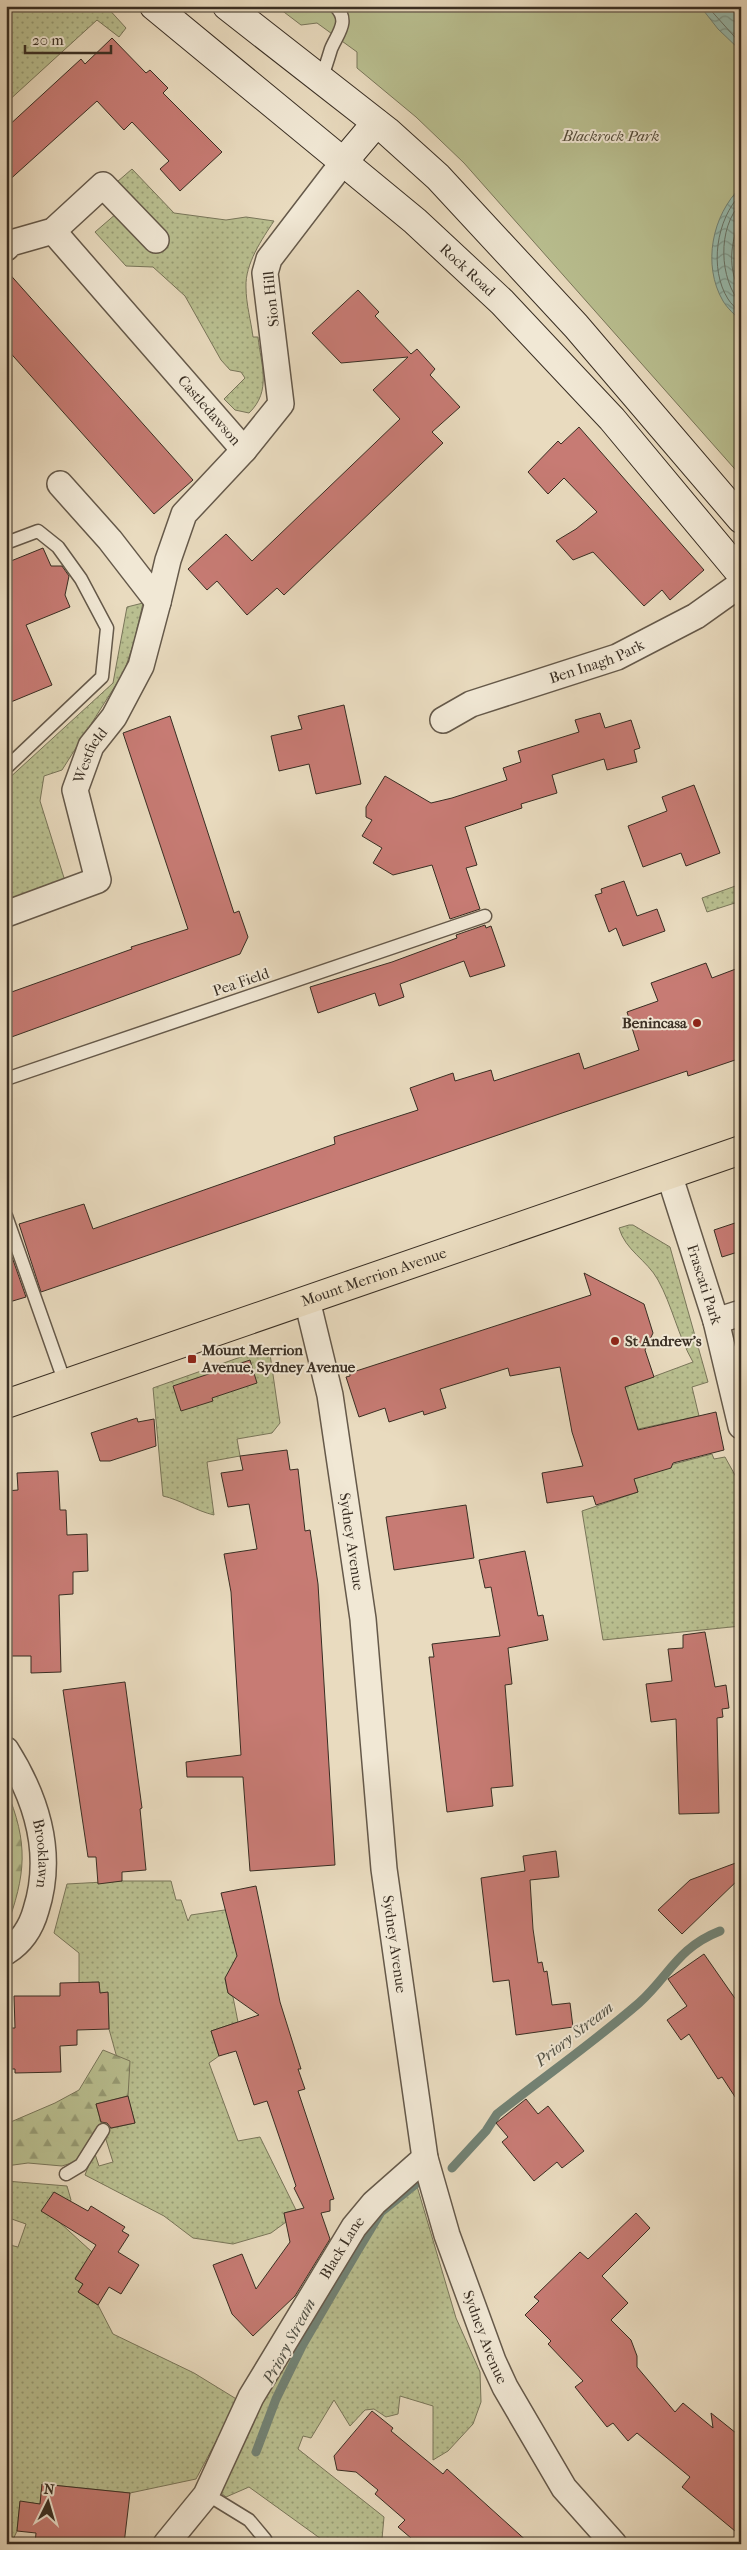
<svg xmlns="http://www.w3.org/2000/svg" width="747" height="2550" viewBox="0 0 747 2550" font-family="'IM FELL French Canon',serif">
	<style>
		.grass { fill: url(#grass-dots); stroke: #79765a }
		.forest { fill: url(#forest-firs); stroke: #79765a }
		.park { fill: #b9bf90; stroke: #79765a }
		.water { fill: url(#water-waves); stroke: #728376 }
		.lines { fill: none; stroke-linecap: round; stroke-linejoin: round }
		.shore { stroke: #687468; stroke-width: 1 }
		.stream { stroke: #728376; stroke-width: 9 }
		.building { fill: #c77b74; stroke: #392e23 }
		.lane-casing { stroke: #65594a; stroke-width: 15 }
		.street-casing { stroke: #65594a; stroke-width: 28 }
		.secondary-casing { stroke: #392e23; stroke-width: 30 }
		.highway-casing { stroke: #392e23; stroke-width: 30 }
		.lane { stroke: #f1e8d5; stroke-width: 12 }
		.street { stroke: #f1e8d5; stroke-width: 25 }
		.secondary { stroke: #f1e8d5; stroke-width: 28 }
		.highway { stroke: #e9dbbf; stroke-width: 28 }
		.poi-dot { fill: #8f2418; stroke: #f1e8d5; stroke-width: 2 }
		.labels { text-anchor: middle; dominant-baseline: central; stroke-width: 4; stroke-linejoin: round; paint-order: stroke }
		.park-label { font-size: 15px; font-style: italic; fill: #534b39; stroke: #f1e8d5 }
		.street-label { font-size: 15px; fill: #392e23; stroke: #f1e8d5 }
		.poi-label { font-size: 15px; font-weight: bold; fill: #392e23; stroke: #f1e8d5; text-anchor: start }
		.water-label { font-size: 16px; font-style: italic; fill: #515146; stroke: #f1e8d5 }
	</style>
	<defs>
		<pattern id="grass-dots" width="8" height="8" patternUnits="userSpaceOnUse" patternTransform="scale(1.25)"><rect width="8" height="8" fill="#b9bf90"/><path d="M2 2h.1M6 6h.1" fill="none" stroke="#979c75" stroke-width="1.8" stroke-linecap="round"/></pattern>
		<pattern id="forest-firs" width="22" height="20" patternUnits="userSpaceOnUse" patternTransform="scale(1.25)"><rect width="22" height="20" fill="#b9bf90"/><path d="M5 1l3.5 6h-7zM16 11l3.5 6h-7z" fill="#979c75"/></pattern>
		<pattern id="water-waves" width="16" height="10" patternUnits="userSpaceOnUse" patternTransform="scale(1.25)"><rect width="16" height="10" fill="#98bbae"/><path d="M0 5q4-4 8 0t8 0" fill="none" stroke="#7d988d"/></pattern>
	</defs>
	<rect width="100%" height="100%" fill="#e9dbbf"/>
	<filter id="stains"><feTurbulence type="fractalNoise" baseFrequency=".004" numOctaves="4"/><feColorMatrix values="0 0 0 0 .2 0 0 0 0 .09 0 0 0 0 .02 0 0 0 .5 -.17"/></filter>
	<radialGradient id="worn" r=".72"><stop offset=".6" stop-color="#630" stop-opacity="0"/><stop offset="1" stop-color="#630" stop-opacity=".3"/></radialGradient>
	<g class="grass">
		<polygon points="6,6 106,6 126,28 119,37 97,20 6,103"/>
		<path d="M132,169L174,213L226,220L246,217L274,221C262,239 245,264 246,287C246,304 251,321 253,337H258C261,365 272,391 249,413L235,410L224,399L245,378L241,372L230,370L221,360L185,296L153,267L126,266L95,232L117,213V182Z"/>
		<polygon points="143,603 134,642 124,672 62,770 44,776 40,801 65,881 6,902 6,781 113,683 127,607"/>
		<polygon points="741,884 741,901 707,912 702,898"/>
		<path d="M629,1225H633L670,1247L708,1382L692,1387L699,1416L638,1429L623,1388L693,1362C678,1336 672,1305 658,1280C647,1260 625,1250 619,1228Z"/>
		<path d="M269,1347L280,1423L272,1433L237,1439L240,1456L207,1462L214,1515C196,1511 181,1500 163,1496L153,1388Z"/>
		<polygon points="712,1454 714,1459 725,1457 741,1486 741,1626 603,1640 582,1511 638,1492 632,1475"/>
		<polygon points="122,1881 171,1881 176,1900 181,1900 188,1921 191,1915 231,1909 236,1932 232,1938 242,1965 231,1968 225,1979 228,1993 233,1997 238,2022 211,2031 219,2056 209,2063 238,2141 260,2137 296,2210 284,2213 286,2222 271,2233 233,2244 193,2238 164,2216 85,2175 94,2151 99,2166 113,2162 103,2130 135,2123 109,2029 108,1993 100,1993 99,1982 79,1983 79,1953 54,1933 67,1884"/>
		<polygon points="414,2176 456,2318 480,2372 481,2402 473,2424 448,2451 433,2460 433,2406 400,2396 398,2414 386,2417 374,2409 365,2410 350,2426 334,2400 311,2438 303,2436 298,2449 384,2517 382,2539 388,2544 328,2544 249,2487 226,2497 221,2493 267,2391 348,2245"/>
		<polygon points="6,2181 67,2186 71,2200 58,2221 92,2252 75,2278 83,2284 78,2292 98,2305 113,2334 194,2373 238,2400 196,2479 130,2493 42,2484 40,2504 20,2502 17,2531 11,2544 6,2544 6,2244 18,2247 26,2224 6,2217"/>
	</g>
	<g class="forest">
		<path d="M6,1789C29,1844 26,1874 6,1929Z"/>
		<polygon points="103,2050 130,2061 128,2096 96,2104 103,2130 78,2161 62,2166 28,2163 6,2166 6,2124 55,2103 79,2090"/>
	</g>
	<polygon class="park" points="276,6 741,6 741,476 464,163 416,117 357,68 357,52 317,23 301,25"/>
	<g class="water">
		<polygon points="700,6 741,6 741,51 718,29"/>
		<path d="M741,187V321C735,315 727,308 723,301C702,265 712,215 741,187Z"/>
	</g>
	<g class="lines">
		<g class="shore">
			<polyline points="707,6 741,44"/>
			<path d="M741,194C716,219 709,269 728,299C731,304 737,309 741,314"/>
			<path d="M741,203C717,228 719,279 741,304"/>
			<path d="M741,218C730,243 727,269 741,293"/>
		</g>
		<g class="stream">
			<path d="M452,2168L486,2131L497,2114C544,2077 594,2042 639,2003C670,1975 677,1948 720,1931"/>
			<polyline points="256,2452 276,2399 302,2346 355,2255 381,2212 417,2183"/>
		</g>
	</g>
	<g class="building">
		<polygon points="112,38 146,73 150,70 168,88 163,93 222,152 180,191 160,169 169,161 132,122 124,130 97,101 6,183 6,128 81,59 85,64"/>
		<polygon points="6,270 193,480 154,514 6,348"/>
		<polygon points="358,290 379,312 375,316 411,354 417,349 435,369 430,375 460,407 432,432 443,443 284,595 277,588 247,615 217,581 207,590 188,569 226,534 252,561 400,419 373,390 408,357 341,363 312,333"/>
		<polygon points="579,427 704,570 670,600 662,590 644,606 593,552 573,560 556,541 576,529 597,512 564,478 548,494 528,472 558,441 561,444"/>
		<polygon points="43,548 51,566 62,566 69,576 65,595 70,607 26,625 52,685 6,704 6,563"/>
		<polygon points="344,705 361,784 316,794 309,764 279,771 271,736 302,729 298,716"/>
		<polygon points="600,713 605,728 631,720 640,748 634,750 637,762 607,770 604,759 552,775 557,793 521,804 522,808 465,827 477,865 466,868 480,909 450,919 432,865 393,875 373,863 382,848 362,836 372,820 366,817 366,807 385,776 431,803 452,798 507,780 503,768 521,762 518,751 579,732 575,720"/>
		<polygon points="170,716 234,913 239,911 248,937 240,954 6,1039 6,994 132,949 131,947 188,929 123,733"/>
		<polygon points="694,785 720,853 686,866 681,853 643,867 628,826 667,811 662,797"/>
		<polygon points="624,881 637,916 657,909 665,931 623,946 616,928 609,932 595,895 602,893 601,889"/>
		<polygon points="485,925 486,928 491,926 505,966 470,977 464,961 400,984 404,997 379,1006 375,993 318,1013 310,987 392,962 457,938 456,935"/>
		<polygon points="706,963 712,978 741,967 741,1058 688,1076 687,1071 565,1112 41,1292 19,1224 84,1204 93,1229 335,1144 334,1137 418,1110 410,1088 453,1073 455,1081 491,1070 494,1081 579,1053 584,1069 639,1050 627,1012 658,1001 651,983"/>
		<polygon points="741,1221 741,1251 722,1257 714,1230"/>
		<polygon points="12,1257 26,1297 6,1303 6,1259"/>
		<polygon points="584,1273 644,1304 653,1333 645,1350 654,1377 625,1387 638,1430 716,1412 724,1450 673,1463 671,1468 634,1479 638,1492 596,1505 593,1496 547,1503 542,1473 583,1466 572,1432 560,1367 510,1376 508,1368 440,1389 446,1408 424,1415 423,1411 389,1422 385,1408 359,1417 346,1377 350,1376 350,1373 591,1295"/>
		<polygon points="250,1360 257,1383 212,1398 213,1401 181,1411 173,1386"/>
		<polygon points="137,1418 138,1422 154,1419 156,1446 110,1461 100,1461 91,1433"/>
		<polygon points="287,1450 290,1470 298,1469 305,1531 310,1530 318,1584 335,1865 250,1871 243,1777 187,1777 186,1762 241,1755 231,1592 224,1554 257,1549 249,1504 228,1507 221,1473 243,1470 240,1456"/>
		<polygon points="58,1471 60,1510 66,1510 67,1535 87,1534 88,1571 73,1572 73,1594 59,1595 61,1672 31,1673 31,1656 6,1656 6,1539 8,1539 6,1491 18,1490 17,1473"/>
		<polygon points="466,1505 474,1558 394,1570 386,1517"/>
		<polygon points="525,1551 538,1616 543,1615 548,1640 508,1648 512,1684 505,1685 513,1786 491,1788 493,1806 447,1812 429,1657 434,1657 432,1644 500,1636 491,1587 485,1588 479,1560"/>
		<polygon points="705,1632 715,1687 726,1685 729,1708 722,1709 723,1717 717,1718 719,1813 679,1814 676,1719 651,1722 646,1684 672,1681 668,1649 683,1648 683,1635"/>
		<polygon points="125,1682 142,1808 140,1809 146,1870 122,1872 122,1881 98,1884 96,1857 88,1857 63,1690"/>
		<polygon points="556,1851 559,1877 530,1880 533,1929 538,1963 542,1962 544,1972 547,1971 552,2005 570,2003 573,2027 516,2035 509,1980 493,1982 481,1878 525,1871 523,1856"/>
		<polygon points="741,1861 741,1877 682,1934 658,1910 690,1880"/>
		<polygon points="256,1886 280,2002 301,2069 298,2069 305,2089 298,2091 334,2199 330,2200 330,2211 321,2213 330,2239 295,2296 253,2336 232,2314 213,2265 242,2254 256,2289 290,2242 284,2213 304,2208 294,2188 296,2186 267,2101 254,2105 236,2051 219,2056 211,2031 259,2015 228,1993 225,1978 237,1956 221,1893"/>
		<polygon points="704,1954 741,2007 741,2106 722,2077 718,2079 689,2034 681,2040 667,2020 687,2006 668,1979"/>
		<polygon points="99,1982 100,1993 108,1992 109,2029 77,2030 77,2045 60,2046 61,2072 15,2073 15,2069 6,2069 6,2028 15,2028 14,1996 60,1996 60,1983"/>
		<polygon points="128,2096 135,2123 111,2128 107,2123 101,2122 96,2104"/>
		<polygon points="526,2099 538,2114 548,2106 584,2151 562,2168 557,2162 534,2181 502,2142 508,2137 496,2123"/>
		<polygon points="54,2192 88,2211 91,2206 125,2227 122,2231 129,2235 118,2252 139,2265 121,2294 109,2287 98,2305 78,2292 83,2284 75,2279 96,2245 41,2211"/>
		<polygon points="636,2213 650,2228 602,2276 628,2303 611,2320 631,2340 637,2356 637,2367 675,2412 683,2403 713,2428 711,2413 741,2437 741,2536 682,2487 690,2477 637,2433 628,2441 613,2423 607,2427 575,2387 583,2381 548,2344 551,2341 525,2315 539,2301 534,2297 580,2252 588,2259"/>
		<polygon points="372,2411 393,2428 391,2431 443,2474 447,2469 530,2544 418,2544 398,2527 405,2520 375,2494 378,2490 356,2472 337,2470 334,2456"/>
		<polygon points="42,2484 130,2493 124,2544 35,2544 36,2533 17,2531 20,2501 40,2504"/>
	</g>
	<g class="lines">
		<g class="lane-casing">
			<g id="lane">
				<path d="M321,79C325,69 328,59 331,49C337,34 351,21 335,6"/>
				<polyline points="6,543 38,531 58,547 81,579 107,628 102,677 6,768"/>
				<polyline points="6,1079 485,916"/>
				<polyline points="6,1216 65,1383"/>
				<polyline points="66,2174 81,2165 103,2130"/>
				<polyline points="218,2501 249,2520 265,2539 262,2544"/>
			</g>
		</g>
		<g class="street-casing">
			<g id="street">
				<path id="s1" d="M53,231L244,450L184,514L168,560L158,602L110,540L60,484"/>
				<polyline points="6,248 11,243 53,231 103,185 156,240"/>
				<polyline points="244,450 281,404 265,273 269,259 344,161"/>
				<path id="s2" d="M443,720L471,704L617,657L696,616L741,584"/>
				<path id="s3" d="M6,914L98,880L75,790L91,746L114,717L141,666L158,602"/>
				<path id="s4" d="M669,1174L716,1321L741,1426"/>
				<path id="s5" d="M307,1300L330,1395L363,1619L384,1869L425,2158L447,2235L493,2361L505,2387L564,2488L614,2544"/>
				<polyline points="716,1321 741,1313"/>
				<path id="s6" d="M6,1750C37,1799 54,1853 36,1910C31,1928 22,1942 6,1952"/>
				<path id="s7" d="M166,2544L206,2495L251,2397L354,2227L374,2203L425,2158"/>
			</g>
		</g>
		<g class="secondary-casing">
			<g id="secondary">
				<path id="s8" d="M154,6L415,221L502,302L612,419L741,574"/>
				<polyline points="227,6 387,131 438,177 576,326 741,519"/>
				<polyline points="344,161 376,123"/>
			</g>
		</g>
		<g class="highway-casing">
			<g id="highway">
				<path id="s9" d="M6,1404L741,1150"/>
			</g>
		</g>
		<use href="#lane" class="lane"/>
		<use href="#street" class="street"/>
		<use href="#secondary" class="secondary"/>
		<use href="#highway" class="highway"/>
	</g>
	<g class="poi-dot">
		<circle cx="697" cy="1023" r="5"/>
		<circle cx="615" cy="1341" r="5"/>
		<rect x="187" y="1354" width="10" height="10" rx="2.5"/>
	</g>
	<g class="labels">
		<g class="park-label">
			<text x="611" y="136">Blackrock Park</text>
		</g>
		<g class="street-label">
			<text stroke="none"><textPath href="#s8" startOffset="410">Rock Road</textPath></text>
			<text transform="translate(271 299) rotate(-96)">Sion Hill</text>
			<text stroke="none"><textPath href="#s1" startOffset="238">Castledawson</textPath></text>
			<text stroke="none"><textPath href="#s2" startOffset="165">Ben Inagh Park</textPath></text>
			<text stroke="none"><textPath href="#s3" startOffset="229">Westfield</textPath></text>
			<text transform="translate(241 982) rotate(-19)">Pea Field</text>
			<text stroke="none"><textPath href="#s9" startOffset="389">Mount Merrion Avenue</textPath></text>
			<text stroke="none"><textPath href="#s4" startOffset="116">Frascati Park</textPath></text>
			<text stroke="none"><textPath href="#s5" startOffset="246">Sydney Avenue</textPath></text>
			<text stroke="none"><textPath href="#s6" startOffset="111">Brooklawn</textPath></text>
			<text stroke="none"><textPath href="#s5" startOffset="651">Sydney Avenue</textPath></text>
			<text stroke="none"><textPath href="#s7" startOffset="346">Black Lane</textPath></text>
			<text stroke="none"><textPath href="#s5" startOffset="1056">Sydney Avenue</textPath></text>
		</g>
		<g class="poi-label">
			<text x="687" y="1023" text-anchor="end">Benincasa</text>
			<text x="625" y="1341">St Andrew's</text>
			<text x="202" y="1350">Mount Merrion<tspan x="202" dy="17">Avenue, Sydney Avenue</tspan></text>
		</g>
		<g class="water-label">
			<text transform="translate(574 2034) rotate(-38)">Priory Stream</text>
			<text transform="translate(289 2341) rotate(-62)">Priory Stream</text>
		</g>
	</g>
	<rect width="747" height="2550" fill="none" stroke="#e9dbbf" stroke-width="25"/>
	<rect x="8" y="8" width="732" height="2535" fill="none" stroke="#392e23" stroke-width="2.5"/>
	<rect x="12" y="12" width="722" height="2525" fill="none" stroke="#392e23"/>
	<g transform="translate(48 2502) rotate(5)" stroke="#f1e8d5" stroke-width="4" paint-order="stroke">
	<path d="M0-4L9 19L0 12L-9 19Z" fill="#392e23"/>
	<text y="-8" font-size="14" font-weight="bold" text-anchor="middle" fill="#392e23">N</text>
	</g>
	<path d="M25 45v8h86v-8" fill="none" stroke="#392e23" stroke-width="2.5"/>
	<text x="32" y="45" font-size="15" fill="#392e23" stroke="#f1e8d5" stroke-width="4" paint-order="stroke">20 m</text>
	<rect width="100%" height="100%" filter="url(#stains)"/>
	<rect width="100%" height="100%" fill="url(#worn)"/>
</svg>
